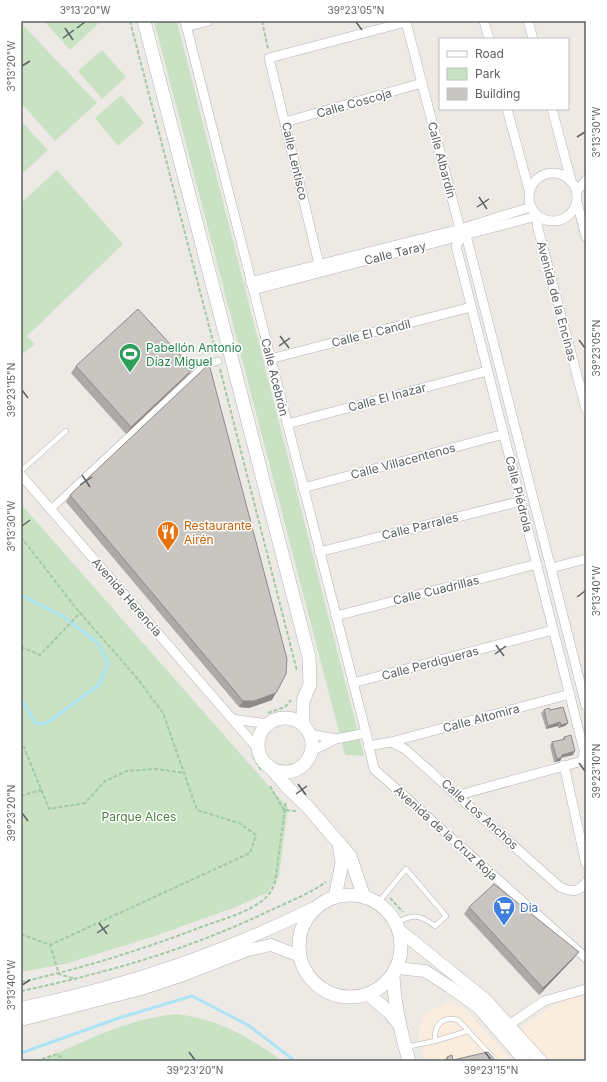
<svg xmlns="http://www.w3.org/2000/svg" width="607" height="1082" viewBox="0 0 607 1082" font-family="Inter,sans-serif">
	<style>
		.commercial { fill: #faeddd }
		.green { fill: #cae2c4 }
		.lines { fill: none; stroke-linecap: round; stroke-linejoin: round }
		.stream { stroke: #ace4f6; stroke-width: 3 }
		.service-casing { stroke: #b0b3b5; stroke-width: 5.5 }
		.pedestrian-casing { stroke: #b0b3b5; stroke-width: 8 }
		.minor-casing { stroke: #b0b3b5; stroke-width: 10 }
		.tertiary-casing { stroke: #b0b3b5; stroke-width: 13 }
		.secondary-casing { stroke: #afb3b6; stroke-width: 14 }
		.path { stroke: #a2c9a5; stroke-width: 2; stroke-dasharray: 4 2; stroke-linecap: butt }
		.service { stroke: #fff; stroke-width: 4.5 }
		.pedestrian { stroke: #fff; stroke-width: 7 }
		.minor { stroke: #fff; stroke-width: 9 }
		.tertiary { stroke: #fff; stroke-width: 12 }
		.secondary { stroke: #fff; stroke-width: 13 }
		.wall { fill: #ada9a6 }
		.shaded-wall { fill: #8d8a87 }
		.building { fill: #c9c5c1; stroke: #8d8a87 }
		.ticks { fill: none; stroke: #5c6163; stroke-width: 1.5 }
		.labels { text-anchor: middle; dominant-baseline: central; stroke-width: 3; stroke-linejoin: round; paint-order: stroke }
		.street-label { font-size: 12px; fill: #5c6163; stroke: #fff }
		.leisure-label { font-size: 12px; fill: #27864d; stroke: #fff; text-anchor: start }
		.food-label { font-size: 12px; fill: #c56008; stroke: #fff; text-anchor: start }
		.park-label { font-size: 12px; fill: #49803e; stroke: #fff }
		.shop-label { font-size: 12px; fill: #366cbe; stroke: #fff; text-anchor: start }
		.neatline { fill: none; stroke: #5c6163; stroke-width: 1.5 }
		.ticks-label { font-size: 10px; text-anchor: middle; fill: #5c6163 }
	</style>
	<rect width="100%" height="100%" fill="#edeae5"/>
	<g class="commercial">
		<polygon points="586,995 586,1061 549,1061 519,1028 558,1002"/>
		<polygon points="448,1003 462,1006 512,1061 425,1061 418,1032 425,1014"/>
	</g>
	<g class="green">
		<polygon points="44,21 101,21 70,50"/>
		<polygon points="154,21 177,21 364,756 345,755"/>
		<polygon points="21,23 97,103 55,141 21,103"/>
		<polygon points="102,50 126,77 102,99 78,71"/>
		<polygon points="121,95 144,123 118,146 95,118"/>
		<polygon points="21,121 48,150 21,175"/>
		<polygon points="57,170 123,244 27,336 35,344 21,355 21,203"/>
		<polygon points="21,504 288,808 279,876 267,893 236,907 152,937 65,964 21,972"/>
		<path d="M176,1014C219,1019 247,1036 282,1061H40C83,1042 129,1018 176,1014Z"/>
	</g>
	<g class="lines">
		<g class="stream">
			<polyline points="21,595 64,617 98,643 108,663 99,685 47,723 36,724 21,699"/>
			<polyline points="21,1053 119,1018 192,996 248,1025 295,1061"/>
		</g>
		<g class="service-casing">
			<g id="service">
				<polyline points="21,471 66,431"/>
				<path d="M378,903L406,869L446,916L435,926C419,914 413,914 396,923"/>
				<path d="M435,1041C434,1026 441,1016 458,1020L496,1061"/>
				<polyline points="406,1047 435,1041 468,1031"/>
			</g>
		</g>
		<g class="pedestrian-casing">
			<polyline id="pedestrian" points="51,509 204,366 218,361"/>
		</g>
		<g class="minor-casing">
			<g id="minor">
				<polyline points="185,21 366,733"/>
				<polyline points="484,21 489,39"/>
				<polyline points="528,21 533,39"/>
				<polyline points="186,27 208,21"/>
				<polyline points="507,109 529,190"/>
				<polyline points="552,109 571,180"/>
				<polyline points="285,122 422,83"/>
				<circle cx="553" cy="197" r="24"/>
				<polyline points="577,191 586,180"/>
				<polyline points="577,202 586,237"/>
				<polyline points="538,216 537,225 586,409"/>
				<polyline points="466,235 586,706"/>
				<polyline points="319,264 269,58 406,22 460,229 462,236 456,246 584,751 583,761"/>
				<polyline points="250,282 460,229 531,207"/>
				<polyline points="253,290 537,216"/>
				<polyline points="270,359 471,307"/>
				<polyline points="287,424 487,371"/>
				<polyline points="21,475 258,749"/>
				<polyline points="303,488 504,434"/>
				<polyline points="319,552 521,501"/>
				<polyline points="551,568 586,559"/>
				<polyline points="336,616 537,564"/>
				<polyline points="353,683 553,630"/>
				<polyline points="232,719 269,724"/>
				<polyline points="310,734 336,739"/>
				<polyline points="391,742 570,694"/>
				<path d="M368,746L391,742L405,749L560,887C571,892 579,893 586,882"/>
				<polyline points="312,751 336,739 366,733 374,769 586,958"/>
				<polyline points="564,765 586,864"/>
				<polyline points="459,795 586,760"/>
				<polyline points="509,1025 544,1001 586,989"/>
			</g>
		</g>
		<g class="tertiary-casing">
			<g id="tertiary">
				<polyline points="398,929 486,1000 541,1061"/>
				<polyline points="397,968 425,971 450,987 478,1007 525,1061"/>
				<path d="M21,1008C123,987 223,953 316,907"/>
				<polyline points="21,1020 141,989 186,974 248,950 271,945 300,956"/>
			</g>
		</g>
		<g class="secondary-casing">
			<g id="secondary">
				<polyline points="144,21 309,657 310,684 303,701 303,725"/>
				<circle cx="285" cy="745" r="27"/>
				<polyline points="272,769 288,788 307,806 350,856 364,897"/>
				<circle cx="350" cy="946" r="51"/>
				<polyline points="335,897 342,863 339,843"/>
				<path d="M393,974C394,1004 401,1032 409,1061"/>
				<polyline points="368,994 389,1012 398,1023"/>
			</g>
		</g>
		<g class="path">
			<polyline points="130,21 216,353"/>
			<polyline points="262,21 268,49"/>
			<polyline points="220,369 297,671"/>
			<polyline points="21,537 75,607 137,678 163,713 197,810 239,823 256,835 250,853 50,945"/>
			<polyline points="21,647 40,655 80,613"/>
			<polyline points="268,713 285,707 291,700"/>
			<polyline points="21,740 49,809 85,803 105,781 127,771 157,769 184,773"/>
			<polyline points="253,756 261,770"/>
			<polyline points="270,786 284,810 296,811"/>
			<polyline points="21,796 41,790"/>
			<polyline points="390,898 403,912"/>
			<polyline points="21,934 50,945 59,974 76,979"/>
			<path d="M21,982C84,968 144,949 204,926C223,919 247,913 263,900C269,895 272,890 275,883L286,801"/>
			<path d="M21,991C107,973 190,949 269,911C288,902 309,894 326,882"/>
			<polyline points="36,1061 57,1054 65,1061"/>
		</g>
		<use href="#service" class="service"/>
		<use href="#pedestrian" class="pedestrian"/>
		<use href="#minor" class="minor"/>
		<use href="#tertiary" class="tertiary"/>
		<use href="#secondary" class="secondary"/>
	</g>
	<g class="wall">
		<polygon points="76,366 193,369 188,375 126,434 71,373"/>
		<polygon points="70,495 272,700 249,708 239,707 66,502"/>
		<polygon points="544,710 550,710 568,723 565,726 558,728 558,726 546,729 541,713"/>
		<polygon points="564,737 573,755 562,757 560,761 554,762 550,746 552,742 562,740"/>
		<polygon points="469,907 574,958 539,995 464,914"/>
		<polygon points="447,1057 453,1060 496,1061 444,1061"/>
	</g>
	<g class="shaded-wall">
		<polygon points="193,369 188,375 126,434 131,427"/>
		<polygon points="276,693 272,700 249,708 239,707 243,701"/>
		<polygon points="560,722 558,726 546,729 548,726"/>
		<polygon points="568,723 565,726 558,728 561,725"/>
		<polygon points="575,751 573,755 560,758 562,755"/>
		<polygon points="562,757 560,761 554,762 557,759"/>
		<polygon points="579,952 574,958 539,995 543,988"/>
	</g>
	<g class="building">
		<polygon points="138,309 193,369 131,427 76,366"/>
		<polygon points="209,364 287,659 286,674 276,693 254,701 243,701 70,495"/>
		<polygon points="563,707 568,723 561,725 560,722 548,726 544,710 549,708 550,710"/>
		<polygon points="571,735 575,751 562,755 562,757 557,759 552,742 565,739 564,737"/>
		<polygon points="494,884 579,952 543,988 469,907"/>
		<polygon points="488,1052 496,1061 448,1061 447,1057 452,1055 453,1060"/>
	</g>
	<path class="ticks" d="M356,22L362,30M65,28L73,40M77,28L85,22M63,38L74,30M22,66L30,61M577,137L585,132M479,197L487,209M477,207L489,199M280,336L289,348M579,340L585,348M279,346L290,338M22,390L28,398M82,475L90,487M80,485L92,477M22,526L30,520M577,597L585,591M496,645L504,656M495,654L506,646M579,763L585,771M298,784L306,795M296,794L307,786M22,813L28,821M99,923L107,934M97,933L109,925M22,985L30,980M189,1052L195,1060M485,1052L491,1060"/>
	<defs>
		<g id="stadium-pin" transform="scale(1.15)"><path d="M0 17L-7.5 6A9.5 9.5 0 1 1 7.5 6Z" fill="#2e9e5b" stroke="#fff"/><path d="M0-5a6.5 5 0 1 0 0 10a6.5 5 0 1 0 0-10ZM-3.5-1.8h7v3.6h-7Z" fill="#fff"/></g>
		<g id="restaurant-pin" transform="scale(1.15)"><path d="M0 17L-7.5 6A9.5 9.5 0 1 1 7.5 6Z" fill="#e8710a" stroke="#fff"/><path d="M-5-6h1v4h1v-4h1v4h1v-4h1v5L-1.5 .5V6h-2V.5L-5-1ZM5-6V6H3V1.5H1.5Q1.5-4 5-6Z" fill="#fff"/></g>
		<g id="supermarket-pin" transform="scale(1.15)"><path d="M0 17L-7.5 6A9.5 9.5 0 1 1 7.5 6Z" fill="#3f7fe0" stroke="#fff"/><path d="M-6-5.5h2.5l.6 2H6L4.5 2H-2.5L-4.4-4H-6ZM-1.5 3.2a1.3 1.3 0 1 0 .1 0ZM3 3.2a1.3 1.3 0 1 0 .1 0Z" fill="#fff"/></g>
	</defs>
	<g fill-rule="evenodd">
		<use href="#stadium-pin" x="130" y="354"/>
		<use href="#restaurant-pin" x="168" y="532"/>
		<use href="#supermarket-pin" x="504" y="907"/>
	</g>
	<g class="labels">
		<g class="street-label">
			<text transform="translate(354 103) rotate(-16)">Calle Coscoja</text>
			<text transform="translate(442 160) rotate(75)">Calle Albardín</text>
			<text transform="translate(295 161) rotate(77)">Calle Lentisco</text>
			<text transform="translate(395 253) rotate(-14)">Calle Taray</text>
			<text transform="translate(557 301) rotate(75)">Avenida de la Encinas</text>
			<text transform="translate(371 333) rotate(-14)">Calle El Candil</text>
			<text transform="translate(275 377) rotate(76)">Calle Acebrón</text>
			<text transform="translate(387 397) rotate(-15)">Calle El Inazar</text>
			<text transform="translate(403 461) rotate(-15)">Calle Villacentenos</text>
			<text transform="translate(519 494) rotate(76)">Calle Piédrola</text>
			<text transform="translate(420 526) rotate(-14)">Calle Parrales</text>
			<text transform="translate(436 590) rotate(-14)">Calle Cuadrillas</text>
			<text transform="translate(127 597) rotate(49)">Avenida Herencia</text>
			<text transform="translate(430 663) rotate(-15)">Calle Perdigueras</text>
			<text transform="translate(481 718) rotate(-15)">Calle Altomira</text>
			<text transform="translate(480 814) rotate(42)">Calle Los Anchos</text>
			<text transform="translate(446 833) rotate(42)">Avenida de la Cruz Roja</text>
		</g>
		<g class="leisure-label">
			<text x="146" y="347">Pabellón Antonio<tspan x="146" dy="14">Díaz Miguel</tspan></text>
		</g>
		<g class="food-label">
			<text x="184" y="525">Restaurante<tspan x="184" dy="14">Airén</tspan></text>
		</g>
		<g class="park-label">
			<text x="139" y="816">Parque Alces</text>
		</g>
		<g class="shop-label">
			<text x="520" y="907">Dia</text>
		</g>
	</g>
	<rect width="607" height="1082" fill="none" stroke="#ffffff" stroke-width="44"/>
	<rect x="439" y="38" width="130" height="72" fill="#ffffff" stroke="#bec0c1"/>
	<rect x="447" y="51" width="20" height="6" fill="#ffffff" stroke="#bec0c1"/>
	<text x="475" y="58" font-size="12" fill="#5c6163">Road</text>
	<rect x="447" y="68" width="20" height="12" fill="#cae2c4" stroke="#bec0c1"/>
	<text x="475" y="78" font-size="12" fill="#5c6163">Park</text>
	<rect x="447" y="88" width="20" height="12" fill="#c9c5c1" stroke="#bec0c1"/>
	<text x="475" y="98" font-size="12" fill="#5c6163">Building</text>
	<rect x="22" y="22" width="563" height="1038" class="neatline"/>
	<g class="ticks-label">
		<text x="85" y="14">3°13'20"W</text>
		<text x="356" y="14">39°23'05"N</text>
		<text transform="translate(11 66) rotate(-90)" y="4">3°13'20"W</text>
		<text transform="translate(596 132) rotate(-90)" y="4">3°13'30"W</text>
		<text transform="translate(596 348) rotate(-90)" y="4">39°23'05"N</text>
		<text transform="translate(11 390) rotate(-90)" y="4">39°23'15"N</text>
		<text transform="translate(11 526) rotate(-90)" y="4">3°13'30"W</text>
		<text transform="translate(596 591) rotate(-90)" y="4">3°13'40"W</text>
		<text transform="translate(596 771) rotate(-90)" y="4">39°23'10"N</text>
		<text transform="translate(11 813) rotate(-90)" y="4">39°23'20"N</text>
		<text transform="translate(11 985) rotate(-90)" y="4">3°13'40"W</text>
		<text x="195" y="1074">39°23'20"N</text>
		<text x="491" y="1074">39°23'15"N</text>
	</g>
</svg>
